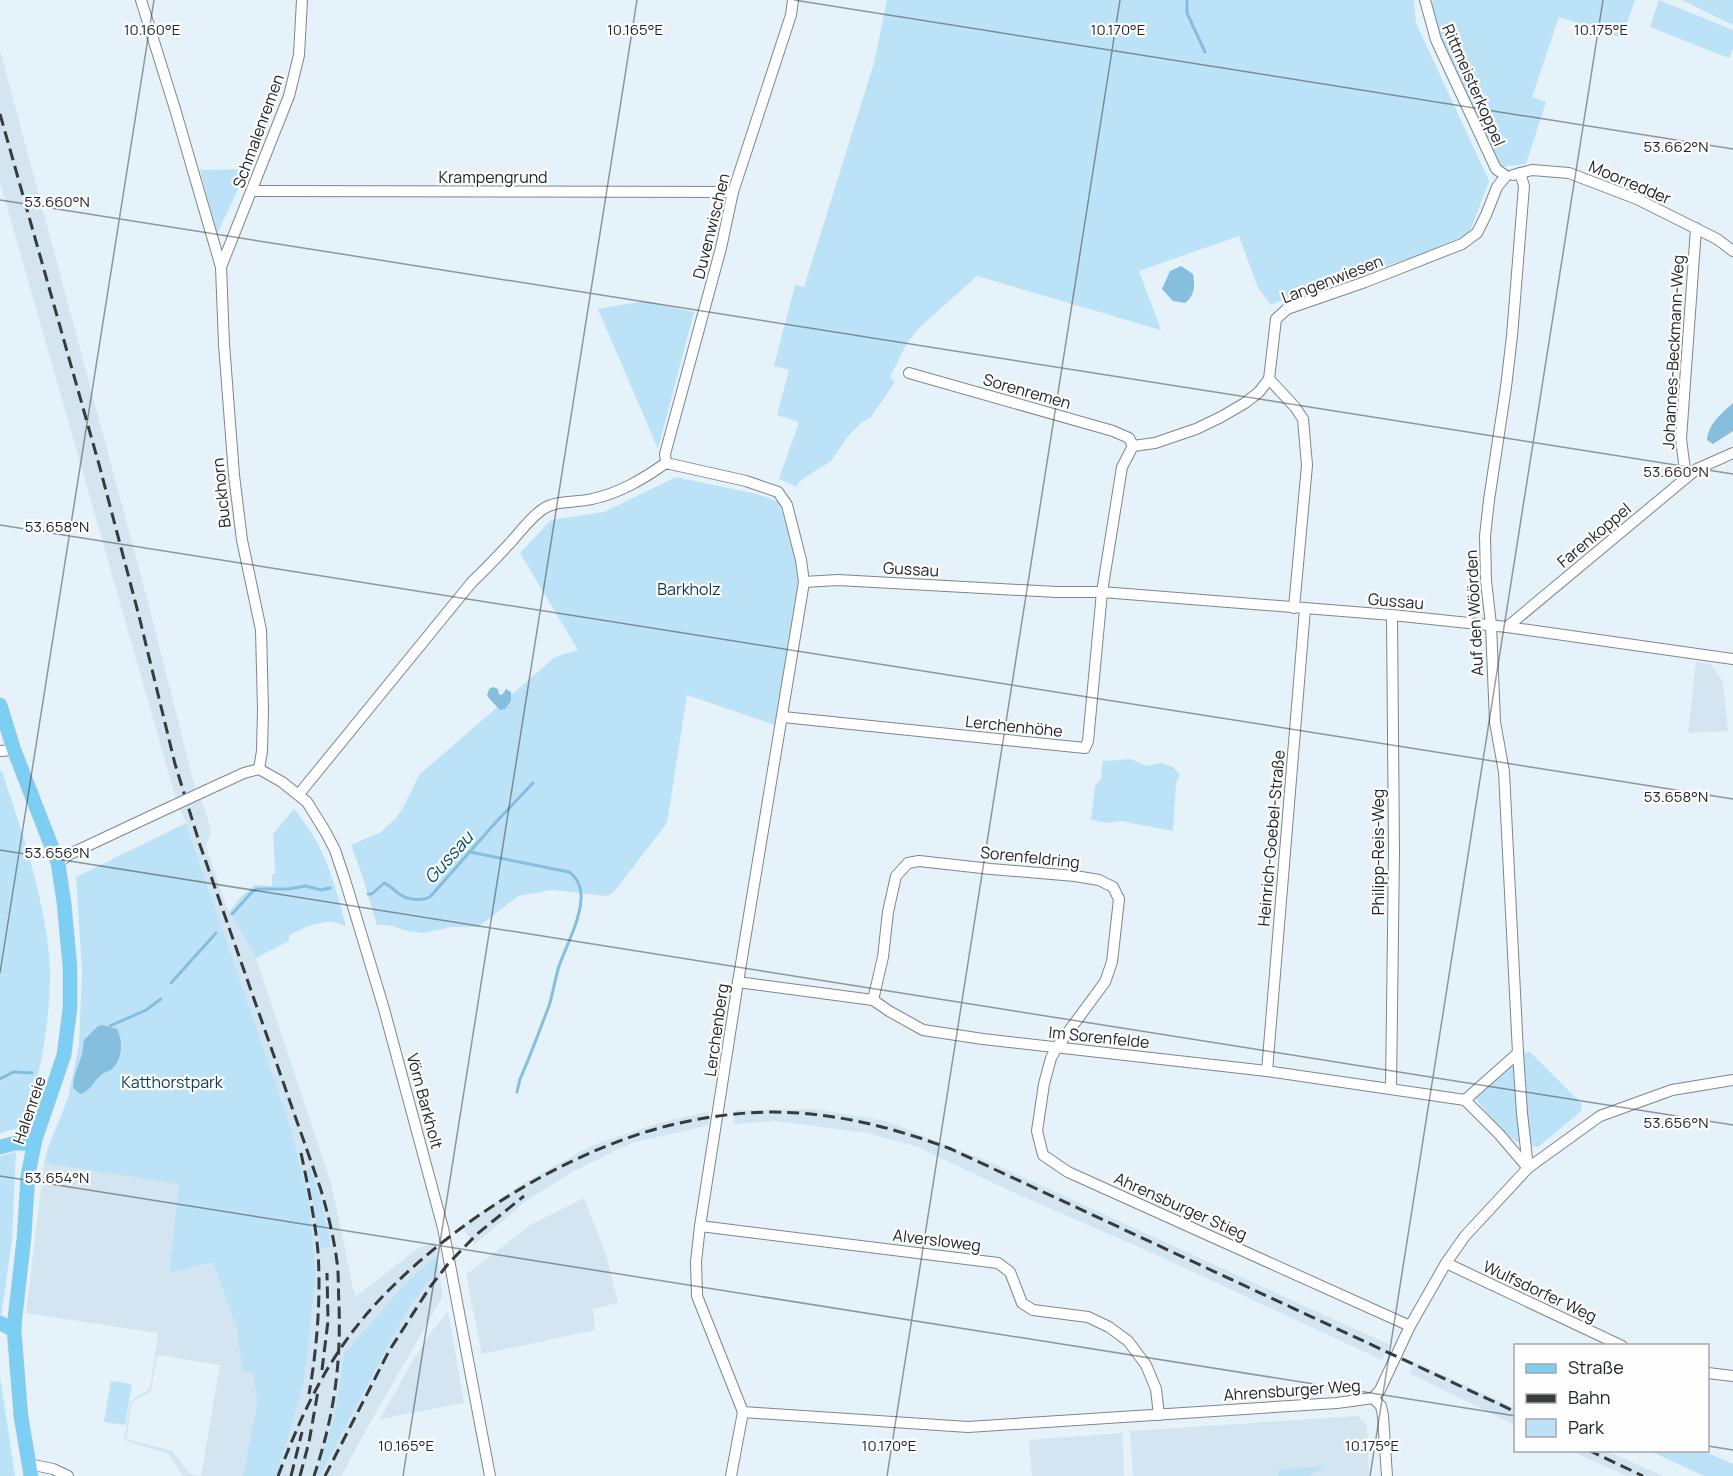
<svg xmlns="http://www.w3.org/2000/svg" width="1733" height="1476" viewBox="0 0 1733 1476" font-family="Manrope,sans-serif">
	<style>
		.built { fill: #d2e5f0 }
		.green { fill: #bce2f8 }
		.water { fill: #86bedd }
		.lines { fill: none; stroke-linecap: round; stroke-linejoin: round }
		.stream { stroke: #86bedd; stroke-width: 3 }
		.minor-casing { stroke: #7c878d; stroke-width: 12 }
		.major-casing { stroke: #cecfd0; stroke-width: 15 }
		.minor { stroke: #fff; stroke-width: 10 }
		.major { stroke: #7ccef2; stroke-width: 14 }
		.rail { stroke: #363b3e; stroke-width: 3; stroke-dasharray: 12 6; stroke-linecap: butt }
		.minor-bridge-casing { stroke: #7c878d; stroke-width: 12; stroke-linecap: butt }
		.minor-bridge { stroke: #fff; stroke-width: 10 }
		.ticks { fill: none; stroke: #222629; stroke-width: 1.5; stroke-opacity: 0.45 }
		.labels { text-anchor: middle; dominant-baseline: central; stroke-width: 4.5; stroke-linejoin: round; paint-order: stroke }
		.street-label { font-size: 16px; fill: #222629; stroke: #fdfdfd }
		.park-label { font-size: 16px; fill: #0a3a50; stroke: #fdfdfd }
		.water-label { font-size: 18px; font-style: italic; fill: #034f6e; stroke: #fdfdfd }
		.ticks-label { font-size: 15px; text-anchor: middle; fill: #222629; stroke: #fdfdfd; stroke-width: 4.5; stroke-linejoin: round; paint-order: stroke }
	</style>
	<rect width="100%" height="100%" fill="#e6f2f9"/>
	<g class="built">
		<polygon points="0,50 149,606 195,788 205,810 211,831 206,846 227,908 234,916 256,958 331,1183 355,1297 417,1249 435,1242 443,1296 371,1421 341,1476 277,1476 304,1382 316,1276 290,1125 186,823 176,799 0,182"/>
		<polygon points="1696,662 1711,664 1723,682 1728,731 1688,733"/>
		<polygon points="814,1109 886,1121 992,1163 1390,1345 1382,1360 1159,1256 1006,1189 918,1147 868,1133 776,1121 733,1124 736,1110"/>
		<polygon points="708,1112 709,1125 632,1143 574,1171 527,1200 475,1244 461,1226 525,1182 591,1146 658,1123"/>
		<polygon points="44,1163 179,1183 169,1273 211,1261 237,1329 242,1372 253,1372 257,1403 243,1476 201,1476 220,1365 157,1355 151,1391 132,1402 126,1439 172,1451 190,1474 199,1476 183,1476 169,1454 124,1440 130,1401 150,1389 158,1333 26,1313"/>
		<polygon points="584,1198 606,1255 618,1303 593,1309 595,1330 482,1354 466,1275 530,1225"/>
		<polygon points="448,1311 464,1403 380,1419 411,1364 432,1331"/>
		<polygon points="1415,1362 1515,1408 1515,1425 1409,1373"/>
		<polygon points="1358,1416 1367,1426 1369,1476 1133,1476 1130,1431"/>
		<polygon points="1122,1433 1124,1476 1032,1476 1029,1440"/>
		<polygon points="1571,1451 1607,1451 1663,1476 1627,1476"/>
	</g>
	<g class="green">
		<polygon points="887,0 1414,0 1416,23 1489,181 1469,234 1422,254 1334,283 1332,287 1307,296 1285,298 1271,305 1258,288 1239,236 1139,271 1161,330 977,276 919,328 907,343 890,377 895,382 871,417 861,423 849,435 831,461 810,474 799,482 797,487 779,479 799,422 777,415 789,370 774,366 795,285 804,287 874,63"/>
		<polygon points="1432,0 1635,0 1622,38 1559,17 1532,97 1546,102 1526,164 1500,167 1457,81 1433,19"/>
		<polygon points="1659,0 1733,30 1733,49 1729,58 1650,27"/>
		<polygon points="1682,0 1733,0 1733,25"/>
		<polygon points="248,169 217,234 200,170"/>
		<polygon points="644,301 694,312 658,449 598,309"/>
		<polygon points="676,477 757,494 779,502 795,555 799,576 775,725 687,695 667,823 614,892 607,896 552,890 518,896 478,927 452,927 423,933 408,931 388,925 377,925 361,872 351,845 381,832 397,817 405,804 419,775 555,657 578,650 520,553 551,520 604,512"/>
		<polygon points="1131,759 1146,766 1161,763 1173,767 1180,775 1176,783 1173,831 1121,821 1107,823 1091,820 1095,786 1102,778 1101,775 1103,761"/>
		<path d="M0,771H2C12,803 24,835 32,867C41,901 49,937 50,971C50,1023 41,1076 23,1125L18,1128L0,1133Z"/>
		<path d="M294,809C326,848 333,878 346,926L331,921L308,926L289,935V941L256,958L230,911L241,897L255,885L272,886V875L275,872L273,834Z"/>
		<polygon points="186,823 290,1125 309,1201 316,1276 304,1382 277,1476 243,1476 257,1403 253,1372 242,1372 237,1329 212,1262 169,1273 179,1184 44,1163 48,1148 68,1098 79,1045 82,972 76,877"/>
		<polygon points="1530,1052 1581,1103 1582,1108 1579,1113 1538,1147 1528,1145 1523,1053"/>
		<path d="M1514,1054L1520,1143C1502,1136 1485,1110 1473,1095Z"/>
		<polygon points="16,1152 12,1240 1,1318 0,1317 0,1156"/>
		<polygon points="310,1168 320,1197 331,1247 321,1249 307,1169"/>
		<polygon points="435,1257 437,1270 412,1303 392,1338 319,1476 316,1476 335,1415 344,1354 407,1282"/>
		<polygon points="0,1377 15,1476 0,1476"/>
		<polygon points="111,1381 132,1384 125,1425 104,1422"/>
		<polygon points="1650,1451 1703,1451 1733,1464 1733,1476 1704,1476"/>
		<polygon points="1326,1466 1308,1476 1278,1476 1277,1470"/>
	</g>
	<g class="water">
		<path d="M1181,266L1193,274C1195,286 1195,295 1185,303L1173,301L1162,289L1170,271Z"/>
		<path d="M1733,403V431L1713,444L1707,440C1708,424 1722,413 1733,403Z"/>
		<polygon points="493,687 498,689 499,694 502,695 506,689 511,692 511,701 505,709 500,710 487,696 489,689"/>
		<path d="M102,1025L117,1029C123,1041 123,1059 112,1069C109,1072 103,1072 100,1076C92,1083 90,1092 80,1094L73,1088L74,1077L82,1055L84,1040L98,1026Z"/>
	</g>
	<g class="lines">
		<g class="stream">
			<polyline points="1187,0 1187,13 1205,52"/>
			<path d="M470,852L569,872C578,878 582,889 581,900C579,923 567,944 559,966C555,979 553,993 549,1006C540,1029 530,1057 520,1079L517,1092"/>
			<path d="M368,894H372L384,883C392,886 394,891 401,895C408,900 422,901 430,897L496,822L533,783"/>
			<polyline points="232,914 252,892 257,889 288,889 306,886 321,890 330,888"/>
			<polyline points="171,983 216,933"/>
			<polyline points="110,1026 146,1010 161,999"/>
			<polyline points="0,1079 13,1072 32,1073"/>
		</g>
		<g class="minor-casing">
			<g id="minor">
				<polyline points="141,0 175,109 221,267 224,344 234,475 242,540 261,630 263,710 262,751 259,769"/>
				<polyline points="1425,0 1436,40 1496,169 1506,176"/>
				<polyline points="1520,173 1524,186 1512,336 1506,387 1489,500 1485,536 1486,581 1491,625 1495,722 1504,772 1518,1053 1522,1113 1528,1168"/>
				<polyline points="1513,175 1532,170 1569,173 1637,199 1717,239 1733,251"/>
				<polyline points="253,191 733,192"/>
				<polyline points="221,267 289,96 299,55 302,0"/>
				<polyline points="909,373 1113,431 1129,438 1133,446"/>
				<polyline points="1269,379 1295,407 1303,419 1307,465 1294,608"/>
				<polyline points="1133,446 1155,443 1196,429 1221,417 1245,403 1259,392 1269,379 1276,319 1287,309 1365,282 1462,244 1477,233 1486,215 1497,187 1506,176"/>
				<polyline points="666,463 665,454 721,248 733,192 791,15 793,0"/>
				<polyline points="1686,478 1681,439 1696,228"/>
				<polyline points="804,582 838,580 1056,592 1102,592 1392,615 1507,627 1733,659"/>
				<polyline points="1507,627 1686,478 1697,469 1733,453"/>
				<polyline points="783,717 1085,748 1088,741 1102,592 1122,467 1133,446"/>
				<polyline points="0,751 14,750"/>
				<polyline points="259,769 282,782 307,802 325,831 335,850 345,880 384,1009 443,1228 490,1476"/>
				<polyline points="207,790 244,773 259,769"/>
				<path d="M299,794L472,582C486,569 498,556 511,542C521,531 530,518 543,509C557,500 576,503 592,499C620,493 643,479 666,463L746,481L778,492L787,505L801,560L804,582L738,982L700,1226L696,1262L697,1296L743,1412L731,1476"/>
				<polyline points="58,863 70,854 151,816"/>
				<polyline points="738,982 873,1000 889,1011 923,1030 983,1039 1267,1071 1465,1100"/>
				<polyline points="873,1000 883,957 888,912 896,876 908,863 919,861 991,869 1075,876 1099,880 1113,887 1119,899 1112,962 1105,982 1057,1047 1051,1058 1044,1084 1037,1131 1043,1155 1068,1172 1410,1326"/>
				<polyline points="1518,1053 1465,1100 1499,1134 1528,1168"/>
				<polyline points="1267,1071 1305,609"/>
				<polyline points="1391,1089 1394,852 1392,615"/>
				<polyline points="700,1226 998,1263 1010,1272 1022,1303 1033,1310 1088,1317 1109,1327 1128,1341 1146,1365 1156,1389 1159,1415"/>
				<polyline points="1446,1263 1622,1346"/>
				<polyline points="1708,1373 1733,1376"/>
				<polyline points="1373,1398 1381,1406 1383,1416 1387,1476"/>
				<polyline points="743,1412 968,1427 1337,1403 1373,1398 1380,1390 1410,1326 1446,1263 1465,1236 1528,1168 1600,1116 1672,1090 1733,1080"/>
				<polyline points="29,1464 53,1469 68,1476"/>
			</g>
		</g>
		<g class="major-casing">
			<g id="major">
				<polyline points="0,705 14,750 58,863 64,903 70,967 70,1008 64,1055 35,1140 28,1175 24,1238 15,1318 14,1330 21,1417 31,1476"/>
				<polyline points="0,1147 16,1143 34,1144"/>
				<polyline points="0,1323 14,1330"/>
			</g>
		</g>
		<use href="#minor" class="minor"/>
		<use href="#major" class="major"/>
		<g class="rail">
			<path d="M0,114L100,468L139,616L175,764L200,845L321,1190C328,1214 334,1238 337,1262C339,1276 338,1290 339,1304C341,1367 334,1416 314,1476"/>
			<path d="M301,1153C308,1186 315,1219 318,1252C321,1298 317,1349 309,1394"/>
			<polyline points="322,1370 328,1321 327,1273"/>
			<polyline points="1588,1450 1643,1476"/>
			<path d="M278,1476C298,1424 317,1380 350,1335C419,1242 558,1152 671,1125C704,1117 740,1112 774,1112C837,1113 892,1127 951,1149L1516,1412"/>
			<polyline points="291,1476 302,1432"/>
			<polyline points="300,1476 309,1442 318,1391"/>
			<polyline points="325,1476 389,1351 430,1287 448,1264 477,1234 524,1196"/>
		</g>
		<g class="minor-bridge-casing">
			<polyline id="minor-bridge" points="151,816 207,790"/>
		</g>
		<use href="#minor-bridge" class="minor-bridge"/>
	</g>
	<path class="ticks" d="M794,0L1733,149M0,200L1733,474M0,525L1733,799M0,850L1733,1125M0,973L154,0M0,1176L1516,1416M1708,1446L1733,1450M403,1476L637,0M887,1476L1120,0M1370,1476L1603,0"/>
	<g class="labels">
		<g class="street-label">
			<text transform="translate(1474 85) rotate(66)">Rittmeisterkoppel</text>
			<text transform="translate(258 131) rotate(-70)">Schmalenremen</text>
			<text x="493" y="177">Krampengrund</text>
			<text transform="translate(1630 182) rotate(23)">Moorredder</text>
			<text transform="translate(711 226) rotate(-76)">Duvenwischen</text>
			<text transform="translate(1332 279) rotate(-21)">Langenwiesen</text>
			<text transform="translate(1673 352) rotate(-87)">Johannes-Beckmann-Weg</text>
			<text transform="translate(1027 391) rotate(16)">Sorenremen</text>
			<text transform="translate(221 493) rotate(-96)">Buckhorn</text>
			<text transform="translate(1594 535) rotate(-40)">Farenkoppel</text>
			<text transform="translate(911 569) rotate(3)">Gussau</text>
			<text transform="translate(1396 601) rotate(5)">Gussau</text>
			<text transform="translate(1474 613) rotate(-93)">Auf den Wöörden</text>
			<text transform="translate(1014 726) rotate(6)">Lerchenhöhe</text>
			<text transform="translate(1271 838) rotate(-85)">Heinrich-Goebel-Straße</text>
			<text transform="translate(1378 852) rotate(-90)">Philipp-Reis-Weg</text>
			<text transform="translate(1030 857) rotate(6)">Sorenfeldring</text>
			<text transform="translate(716 1030) rotate(-82)">Lerchenberg</text>
			<text transform="translate(1099 1037) rotate(6)">Im Sorenfelde</text>
			<text transform="translate(425 1101) rotate(75)">Vörn Barkholt</text>
			<text transform="translate(29 1110) rotate(-71)">Halenreie</text>
			<text transform="translate(1181 1206) rotate(24)">Ahrensburger Stieg</text>
			<text transform="translate(937 1240) rotate(7)">Alversloweg</text>
			<text transform="translate(1540 1291) rotate(25)">Wulfsdorfer Weg</text>
			<text transform="translate(1292 1390) rotate(-4)">Ahrensburger Weg</text>
		</g>
		<g class="park-label">
			<text x="689" y="589">Barkholz</text>
			<text x="172" y="1082">Katthorstpark</text>
		</g>
		<g class="water-label">
			<text transform="translate(448 857) rotate(-48)">Gussau</text>
		</g>
	</g>
	<g class="ticks-label">
		<text x="635" y="35">10.165°E</text>
		<text x="1118" y="35">10.170°E</text>
		<text x="1601" y="35">10.175°E</text>
		<text x="152" y="35">10.160°E</text>
		<text x="1676" y="152">53.662°N</text>
		<text x="57" y="207">53.660°N</text>
		<text x="1676" y="477">53.660°N</text>
		<text x="57" y="532">53.658°N</text>
		<text x="1676" y="802">53.658°N</text>
		<text x="57" y="858">53.656°N</text>
		<text x="1676" y="1128">53.656°N</text>
		<text x="57" y="1183">53.654°N</text>
		<text x="406" y="1451">10.165°E</text>
		<text x="889" y="1451">10.170°E</text>
		<text x="1372" y="1451">10.175°E</text>
	</g>
	<rect x="1514" y="1344" width="195" height="108" fill="#fdfdfd" stroke="#a5a7a8" stroke-width="1.5"/>
	<rect x="1526" y="1364" width="30" height="9" fill="#7ccef2" stroke="#a5a7a8" stroke-width="1.5"/>
	<text x="1568" y="1374" font-size="18" fill="#222629">Straße</text>
	<rect x="1526" y="1394" width="30" height="9" fill="#363b3e" stroke="#a5a7a8" stroke-width="1.5"/>
	<text x="1568" y="1404" font-size="18" fill="#222629">Bahn</text>
	<rect x="1526" y="1419" width="30" height="18" fill="#bce2f8" stroke="#a5a7a8" stroke-width="1.5"/>
	<text x="1568" y="1434" font-size="18" fill="#222629">Park</text>
</svg>
